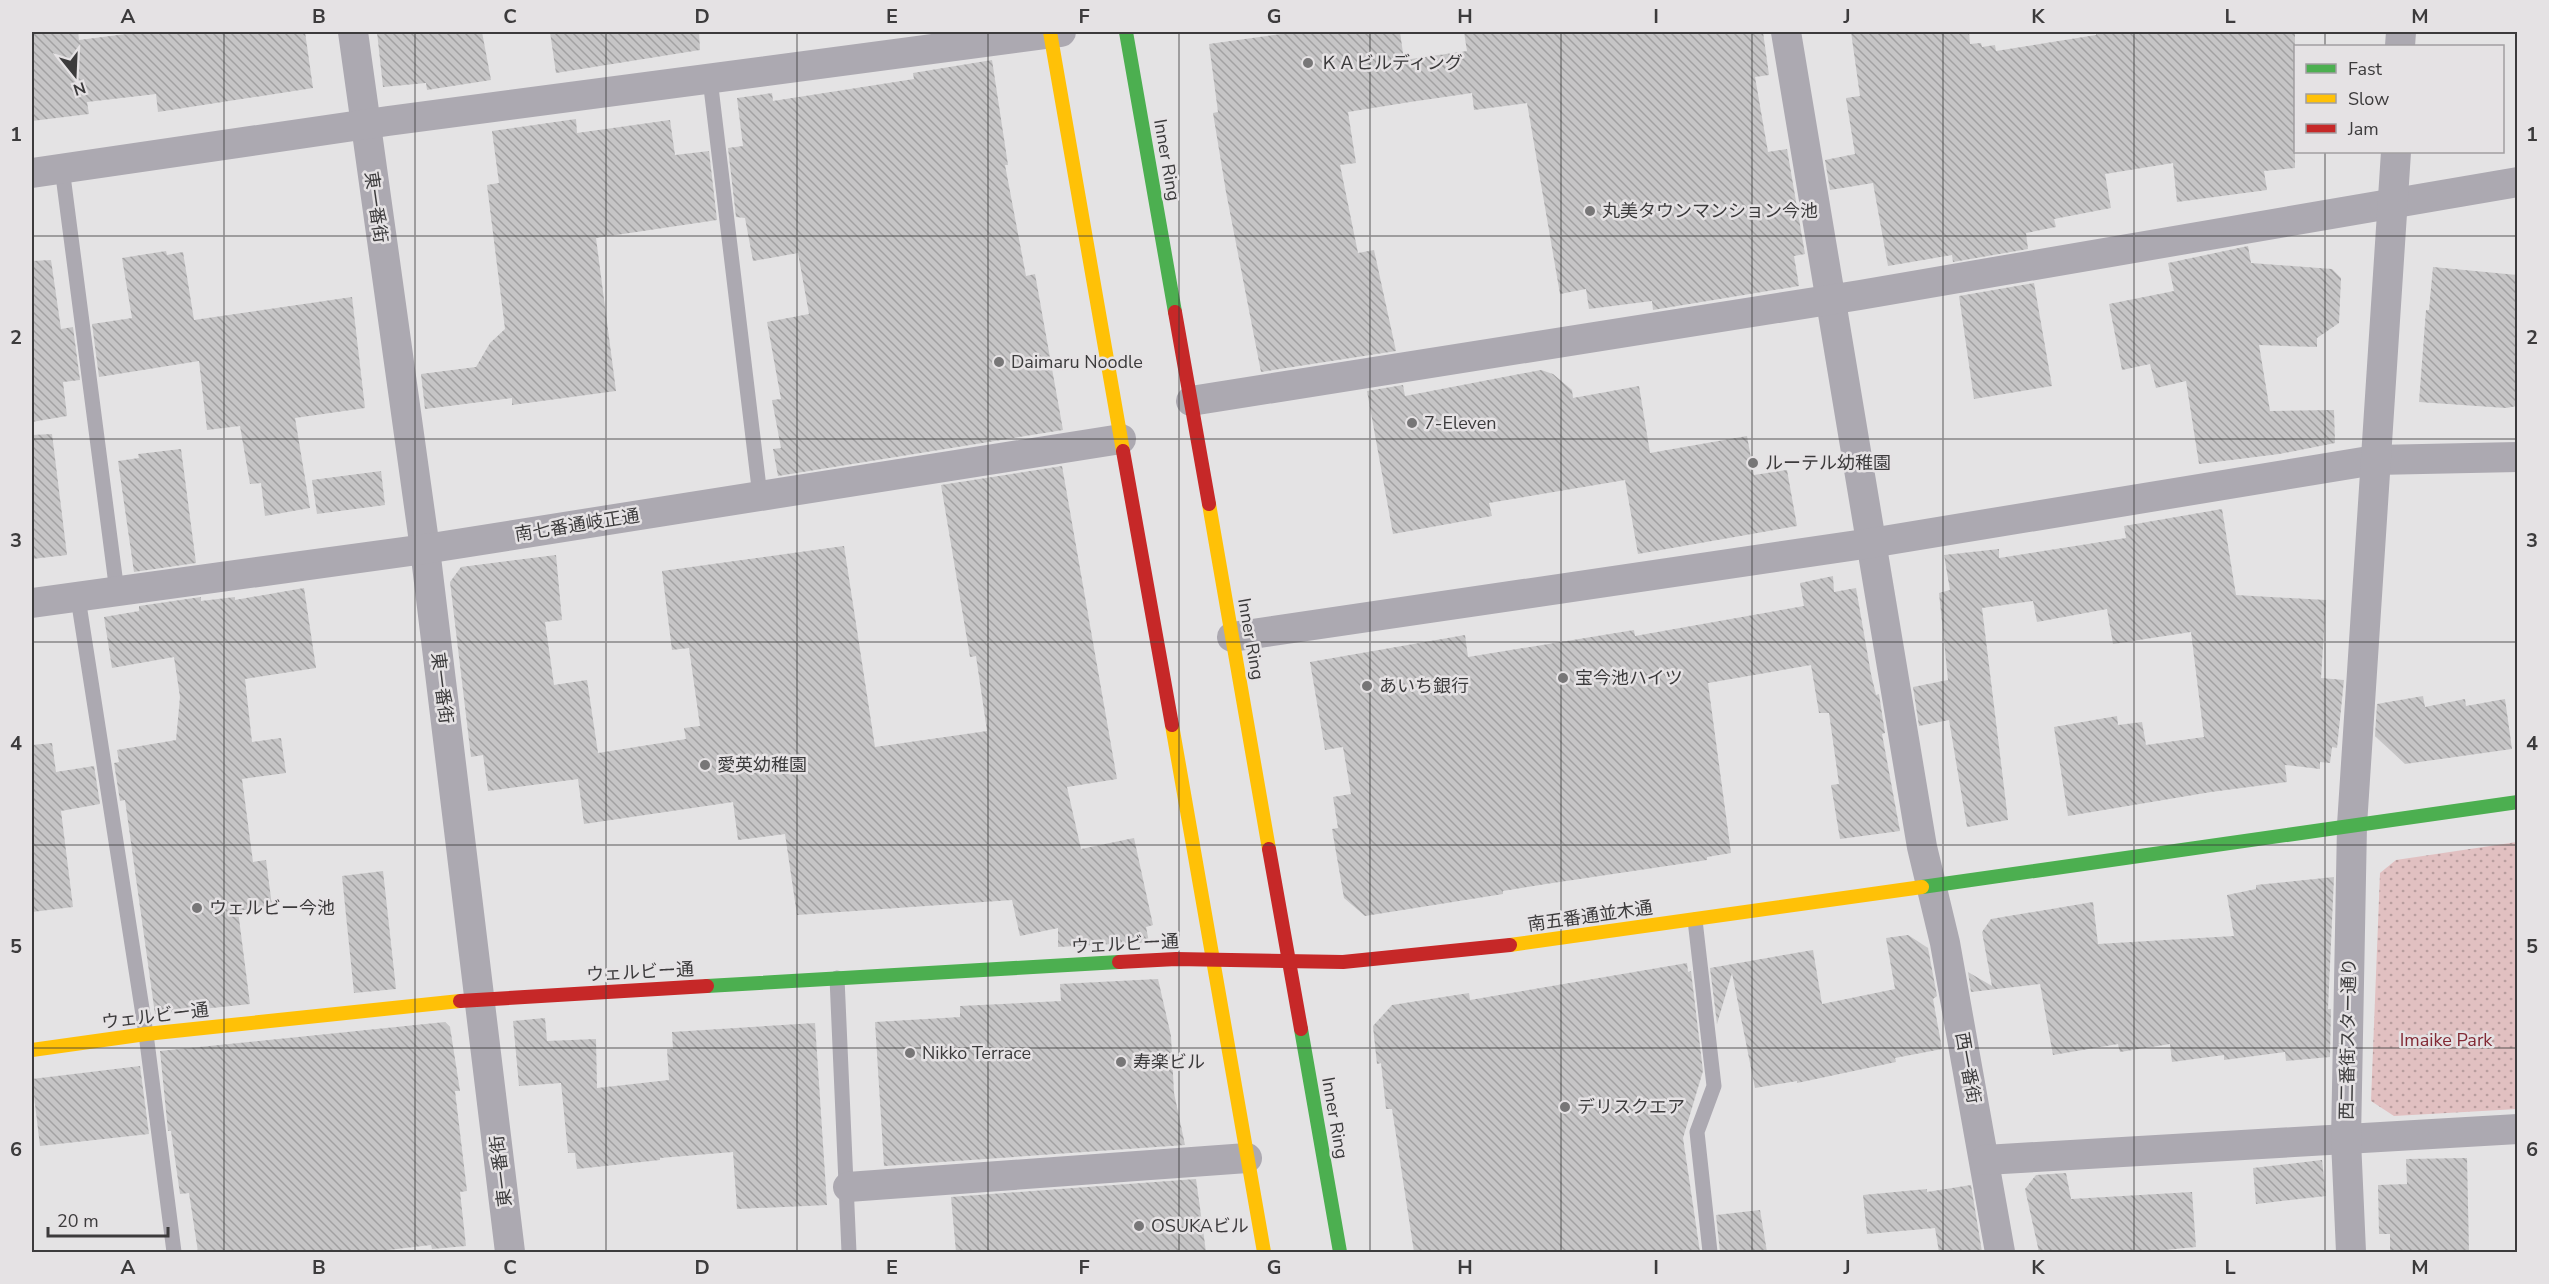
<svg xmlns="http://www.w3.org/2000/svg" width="2549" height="1284" viewBox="0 0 2549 1284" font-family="'Nunito Sans','Noto Sans JP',sans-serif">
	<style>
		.grass { fill: url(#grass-dots) }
		.building { fill: url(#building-back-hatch) }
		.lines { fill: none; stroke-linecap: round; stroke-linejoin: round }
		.lane { stroke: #aca9b1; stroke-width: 15 }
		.street { stroke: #aca9b1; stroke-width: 30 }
		.fast { stroke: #4caf50; stroke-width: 14 }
		.slow { stroke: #ffc107; stroke-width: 14 }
		.jam { stroke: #c62828; stroke-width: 14 }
		.grid { fill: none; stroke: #3c3b3c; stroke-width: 1.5; stroke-opacity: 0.55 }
		.poi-dot { fill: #777677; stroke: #e5e2e4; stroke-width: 2 }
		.labels { text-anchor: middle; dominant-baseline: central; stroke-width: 5; stroke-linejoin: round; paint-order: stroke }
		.poi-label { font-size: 18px; fill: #3c3b3c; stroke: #e5e2e4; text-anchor: start }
		.street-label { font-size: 18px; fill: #3c3b3c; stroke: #e5e2e4 }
		.park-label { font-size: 18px; fill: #822934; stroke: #e5e2e4 }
		.neatline { fill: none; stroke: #3c3b3c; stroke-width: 2 }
		.grid-label { font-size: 20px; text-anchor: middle; font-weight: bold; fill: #3c3b3c }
	</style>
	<defs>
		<pattern id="grass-dots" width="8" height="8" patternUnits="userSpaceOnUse" patternTransform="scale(1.5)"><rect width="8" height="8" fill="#e1c0c1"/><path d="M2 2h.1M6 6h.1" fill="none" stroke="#b89d9e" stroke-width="1.8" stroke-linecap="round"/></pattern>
		<pattern id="building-back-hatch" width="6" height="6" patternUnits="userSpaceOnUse" patternTransform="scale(1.5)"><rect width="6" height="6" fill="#c6c5c6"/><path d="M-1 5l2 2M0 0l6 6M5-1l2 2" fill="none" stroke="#a2a1a2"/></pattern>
	</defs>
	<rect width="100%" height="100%" fill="#e4e3e4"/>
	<polygon class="grass" points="2517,842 2517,1109 2394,1116 2371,1101 2380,873 2396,860"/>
	<g class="building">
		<polygon points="32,32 78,32 79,40 142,32 305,32 313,88 158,112 156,94 87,102 89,114 32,121"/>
		<polygon points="377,32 482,32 491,80 427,90 426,83 383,87"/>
		<polygon points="550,32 699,32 700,50 556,73"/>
		<polygon points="1295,32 1400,32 1404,60 1467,51 1464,32 1763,32 1769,75 1755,77 1768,152 1787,149 1805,254 1794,256 1799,286 1653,310 1652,301 1589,309 1586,289 1560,294 1527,103 1474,110 1472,93 1410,102 1348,112 1356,163 1340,165 1358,253 1374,250 1396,351 1261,372 1226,192 1213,113 1218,112 1209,44"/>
		<polygon points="1851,32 1969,32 1970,44 1981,43 1982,47 1995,45 1996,51 2096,35 2096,32 2295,32 2295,168 2264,171 2267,190 2177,202 2173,163 2105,174 2111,208 2054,219 2056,227 2026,233 2028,249 1953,262 1952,255 1888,266 1873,183 1830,190 1825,160 1855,154 1846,98 1860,96"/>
		<polygon points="992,60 1008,165 1005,165 1026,276 1035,274 1063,430 778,476 773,449 781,448 772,400 781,399 767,322 809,314 798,253 753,261 745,218 736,217 728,148 743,146 737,98 772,93 773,101 914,79 913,73"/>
		<polygon points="576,119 577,133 670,120 675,155 709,151 717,220 596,238 616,391 512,405 512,398 425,409 421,374 476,367 490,343 505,329 487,185 499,183 492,131"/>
		<polygon points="2248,246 2251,263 2332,269 2341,278 2339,323 2317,338 2317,347 2259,345 2270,411 2334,410 2335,443 2279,454 2199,464 2186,381 2156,388 2150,364 2122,370 2109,304 2174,291 2168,263"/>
		<polygon points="166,251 167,255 183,252 194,320 352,297 365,408 295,418 310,508 265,516 261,483 250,484 240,426 207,430 199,361 99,377 92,324 132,318 122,258"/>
		<polygon points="51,260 61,329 73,327 80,380 63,382 67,416 32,422 32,261"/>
		<polygon points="2433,267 2517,275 2517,406 2506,408 2419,402 2426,310 2429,310"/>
		<polygon points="2034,283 2052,386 1974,399 1959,296"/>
		<polygon points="1541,370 1553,374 1572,390 1573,398 1639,386 1650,453 1747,436 1754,475 1787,470 1797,526 1638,554 1625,480 1489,503 1492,516 1393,534 1367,391 1403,385 1405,396"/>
		<polygon points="52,434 67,555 32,559 32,435"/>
		<polygon points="181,449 196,563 134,572 118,461 139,458 138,454"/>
		<polygon points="1062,466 1117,779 1067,787 1081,849 1134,838 1153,925 1146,927 1149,942 1058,947 1058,928 1020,936 1012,900 797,915 785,834 738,840 733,802 584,824 578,779 488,791 483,755 471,757 450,582 461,567 556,555 562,620 545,622 554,685 587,680 598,753 686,739 684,728 700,726 689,648 672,650 662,571 844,546 875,747 987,731 976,656 970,657 941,485"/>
		<polygon points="381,471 385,505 317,514 312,480"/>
		<polygon points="2222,509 2236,595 2326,600 2321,678 2344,680 2337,748 2332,747 2330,763 2320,762 2320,769 2285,765 2287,782 2211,792 2068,816 2054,727 2117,716 2118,725 2142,722 2146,745 2204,737 2191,632 2113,644 2107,609 2037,622 2033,601 1982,608 2008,820 1967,827 1949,720 1919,726 1913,687 1948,680 1939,593 1950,590 1944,555 1999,549 1999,558 2126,538 2124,526"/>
		<polygon points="1833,576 1834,592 1856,588 1871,674 1876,695 1879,694 1885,733 1882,734 1900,831 1840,839 1831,785 1839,784 1829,713 1819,713 1811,665 1708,683 1731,853 1707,857 1707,860 1546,884 1503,891 1503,894 1365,916 1344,898 1332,829 1338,828 1333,797 1351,794 1343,747 1325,750 1310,662 1465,635 1468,657 1634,630 1635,636 1804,606 1800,583"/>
		<polygon points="304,588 316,668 245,679 252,742 281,738 286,773 242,779 253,862 266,860 272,906 238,911 250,1004 155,1014 125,800 120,801 114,763 119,762 117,750 176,740 180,697 174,657 112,668 104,617 139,611 139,606 201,597 201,601 235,597 235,600"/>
		<polygon points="2423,696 2425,707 2465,699 2466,706 2505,699 2512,749 2405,764 2375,736 2377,704"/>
		<polygon points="52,743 56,772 94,766 100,804 61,811 73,907 32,912 32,745"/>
		<polygon points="383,871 396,989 354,993 342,876"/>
		<polygon points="2334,877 2328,1009 2331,1009 2330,1057 2286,1061 2285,1052 2224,1060 2224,1055 2172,1062 2170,1044 2120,1052 2118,1044 2053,1055 2040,984 1971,992 1968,972 1992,986 1982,932 1991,919 2093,902 2098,944 2234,936 2227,895 2256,889 2256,885"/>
		<polygon points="1908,935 1928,948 1937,996 1933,999 1942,1049 1895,1058 1896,1062 1797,1083 1797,1081 1755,1088 1732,973 1717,1024 1710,968 1813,950 1822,1004 1895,989 1886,938"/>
		<polygon points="1687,963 1688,972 1691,971 1703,1071 1683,1138 1700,1252 1414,1252 1392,1109 1386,1109 1381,1063 1377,1064 1373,1026 1392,1005 1469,993 1470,1000"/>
		<polygon points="1158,979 1171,1036 1174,1093 1185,1145 884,1166 875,1022 960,1017 960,1006 1061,1001 1060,984"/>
		<polygon points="545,1018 547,1041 596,1039 597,1088 669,1080 667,1049 673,1049 672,1032 815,1023 827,1205 737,1209 733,1152 660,1158 660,1160 577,1169 575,1153 568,1153 561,1083 519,1086 513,1021"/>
		<polygon points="445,1022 450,1027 460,1091 455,1091 467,1191 460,1192 466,1246 432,1249 431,1245 371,1252 198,1252 189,1193 180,1194 171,1131 168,1131 160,1051"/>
		<polygon points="140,1066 149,1134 40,1146 32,1079"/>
		<polygon points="2467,1158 2469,1252 2390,1252 2390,1234 2379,1234 2378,1185 2407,1184 2406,1159"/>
		<polygon points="2322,1160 2326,1196 2256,1204 2253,1168"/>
		<polygon points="2066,1173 2071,1199 2192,1192 2196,1247 2143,1252 2039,1252 2025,1189 2036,1175"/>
		<polygon points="1196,1179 1206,1252 956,1252 951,1197"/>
		<polygon points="1971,1185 1982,1252 1939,1252 1935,1228 1867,1234 1863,1195 1927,1189 1927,1192"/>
		<polygon points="1760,1210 1767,1252 1720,1252 1716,1215"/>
	</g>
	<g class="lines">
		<g class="lane">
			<polyline points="710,79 760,496"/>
			<polyline points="62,168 117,592"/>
			<polyline points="78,598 146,1034 174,1252"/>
			<polyline points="1695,920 1714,1086 1697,1132 1710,1252"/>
			<polyline points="837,978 849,1252"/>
		</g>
		<g class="street">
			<polyline points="353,32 425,549 510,1252"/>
			<polyline points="1786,32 1922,847 1945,943 2000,1252"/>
			<polyline points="2400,46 2401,32"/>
			<polyline points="32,173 388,121 1061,32"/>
			<polyline points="1191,401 1860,295 2518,182"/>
			<polyline points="32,603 425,549 1121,439"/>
			<polyline points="1232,637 1871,543 2375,460 2518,457"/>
			<polyline points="1985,1160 2518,1129"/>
			<polyline points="848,1187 1247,1158"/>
			<polyline points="2351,1252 2346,1140 2352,825 2396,152"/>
		</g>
		<g class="fast">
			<polyline points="1126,32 1175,312"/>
			<polyline points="1922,887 2518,802"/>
			<polyline points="707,986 1119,962"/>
			<polyline points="1301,1029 1340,1252"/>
		</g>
		<g class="slow">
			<polyline points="1050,32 1123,451"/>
			<polyline points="1209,504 1269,849"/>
			<polyline points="1172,725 1264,1252"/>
			<polyline points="1510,945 1922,887"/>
			<polyline points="32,1050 146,1034 460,1001"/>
		</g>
		<g class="jam">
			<polyline points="1175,312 1209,504"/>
			<polyline points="1123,451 1172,725"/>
			<polyline points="1269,849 1301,1029"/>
			<polyline points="1119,962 1176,959 1343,962 1510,945"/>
			<polyline points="460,1001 707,986"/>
		</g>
	</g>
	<path class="grid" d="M224,32V1252M415,32V1252M606,32V1252M797,32V1252M988,32V1252M1179,32V1252M1370,32V1252M1561,32V1252M1752,32V1252M1943,32V1252M2134,32V1252M2325,32V46M2325,152V1252M32,236H2518M32,439H2518M32,642H2518M32,845H2518M32,1048H2518"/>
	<g class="poi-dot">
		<circle cx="1308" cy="63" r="6"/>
		<circle cx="1590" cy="211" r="6"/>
		<circle cx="999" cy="362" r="6"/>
		<circle cx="1412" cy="423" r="6"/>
		<circle cx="1753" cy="463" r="6"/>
		<circle cx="1563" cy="678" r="6"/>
		<circle cx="1367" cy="686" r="6"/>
		<circle cx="705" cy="765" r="6"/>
		<circle cx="197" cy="908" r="6"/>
		<circle cx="910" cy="1053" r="6"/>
		<circle cx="1121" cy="1062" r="6"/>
		<circle cx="1565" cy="1107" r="6"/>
		<circle cx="1139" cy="1226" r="6"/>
	</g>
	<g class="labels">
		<g class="poi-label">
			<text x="1320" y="63">ＫＡビルディング</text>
			<text x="1602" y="211">丸美タウンマンション今池</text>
			<text x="1011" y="362">Daimaru Noodle</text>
			<text x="1424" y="423">7-Eleven</text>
			<text x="1765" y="463">ルーテル幼稚園</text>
			<text x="1575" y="678">宝今池ハイツ</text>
			<text x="1379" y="686">あいち銀行</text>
			<text x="717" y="765">愛英幼稚園</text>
			<text x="209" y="908">ウェルビー今池</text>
			<text x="922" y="1053">Nikko Terrace</text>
			<text x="1133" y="1062">寿楽ビル</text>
			<text x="1577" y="1107">デリスクエア</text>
			<text x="1151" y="1226">OSUKAビル</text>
		</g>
		<g class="street-label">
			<text transform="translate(1167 160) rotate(80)">Inner Ring</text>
			<text transform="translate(376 207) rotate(82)">東一番街</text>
			<text transform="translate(577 525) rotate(-9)">南七番通岐正通</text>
			<text transform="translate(1251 639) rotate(80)">Inner Ring</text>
			<text transform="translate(442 688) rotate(83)">東一番街</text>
			<text transform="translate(1590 916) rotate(-8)">南五番通並木通</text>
			<text transform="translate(1125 944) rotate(-3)">ウェルビー通</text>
			<text transform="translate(640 972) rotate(-3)">ウェルビー通</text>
			<text transform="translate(155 1016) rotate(-7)">ウェルビー通</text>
			<text transform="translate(2348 1039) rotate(-89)">西二番街スター通り</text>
			<text transform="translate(1968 1068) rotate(80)">西一番街</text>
			<text transform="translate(1335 1118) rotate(80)">Inner Ring</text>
			<text transform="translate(501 1171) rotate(-97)">東一番街</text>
		</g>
		<g class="park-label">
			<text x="2446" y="1040">Imaike Park</text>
		</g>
	</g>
	<rect width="2549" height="1284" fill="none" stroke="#e5e2e4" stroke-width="66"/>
	<rect x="2294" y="45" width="210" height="108" fill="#e5e2e4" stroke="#a19fa1" stroke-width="1.5"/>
	<rect x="2306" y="64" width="30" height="9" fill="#4caf50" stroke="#a19fa1" stroke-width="1.5"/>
	<text x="2348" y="75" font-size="18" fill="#3c3b3c">Fast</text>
	<rect x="2306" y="94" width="30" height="9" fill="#ffc107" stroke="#a19fa1" stroke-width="1.5"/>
	<text x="2348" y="105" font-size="18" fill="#3c3b3c">Slow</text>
	<rect x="2306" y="124" width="30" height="9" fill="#c62828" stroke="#a19fa1" stroke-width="1.5"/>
	<text x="2348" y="135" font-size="18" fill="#3c3b3c">Jam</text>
	<g transform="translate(75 75) rotate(162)" stroke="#e5e2e4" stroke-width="4.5" paint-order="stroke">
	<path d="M0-4.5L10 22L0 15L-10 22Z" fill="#3c3b3c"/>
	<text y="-9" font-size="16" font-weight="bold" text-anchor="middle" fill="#3c3b3c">N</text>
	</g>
	<path d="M48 1227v9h120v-9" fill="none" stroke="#3c3b3c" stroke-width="3"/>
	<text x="57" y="1227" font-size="18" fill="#3c3b3c" stroke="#e5e2e4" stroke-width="4.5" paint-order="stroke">20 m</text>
	<rect x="33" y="33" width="2483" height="1218" class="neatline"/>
	<g class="grid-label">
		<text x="128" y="23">A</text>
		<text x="319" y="23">B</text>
		<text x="510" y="23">C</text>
		<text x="702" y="23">D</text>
		<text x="892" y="23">E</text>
		<text x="1084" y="23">F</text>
		<text x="1274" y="23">G</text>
		<text x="1465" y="23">H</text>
		<text x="1656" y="23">I</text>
		<text x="1847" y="23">J</text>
		<text x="2038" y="23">K</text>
		<text x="2230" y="23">L</text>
		<text x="2420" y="23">M</text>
		<text x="16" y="141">1</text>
		<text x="2532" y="141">1</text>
		<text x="16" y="344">2</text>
		<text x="2532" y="344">2</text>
		<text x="16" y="547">3</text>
		<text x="2532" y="547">3</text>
		<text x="16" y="750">4</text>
		<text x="2532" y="750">4</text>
		<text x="16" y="953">5</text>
		<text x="2532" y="953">5</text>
		<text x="16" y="1156">6</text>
		<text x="2532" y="1156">6</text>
		<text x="128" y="1274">A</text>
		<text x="319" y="1274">B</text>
		<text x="510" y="1274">C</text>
		<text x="702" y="1274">D</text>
		<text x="892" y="1274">E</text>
		<text x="1084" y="1274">F</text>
		<text x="1274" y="1274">G</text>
		<text x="1465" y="1274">H</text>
		<text x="1656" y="1274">I</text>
		<text x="1847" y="1274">J</text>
		<text x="2038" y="1274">K</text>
		<text x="2230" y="1274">L</text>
		<text x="2420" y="1274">M</text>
	</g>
</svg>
